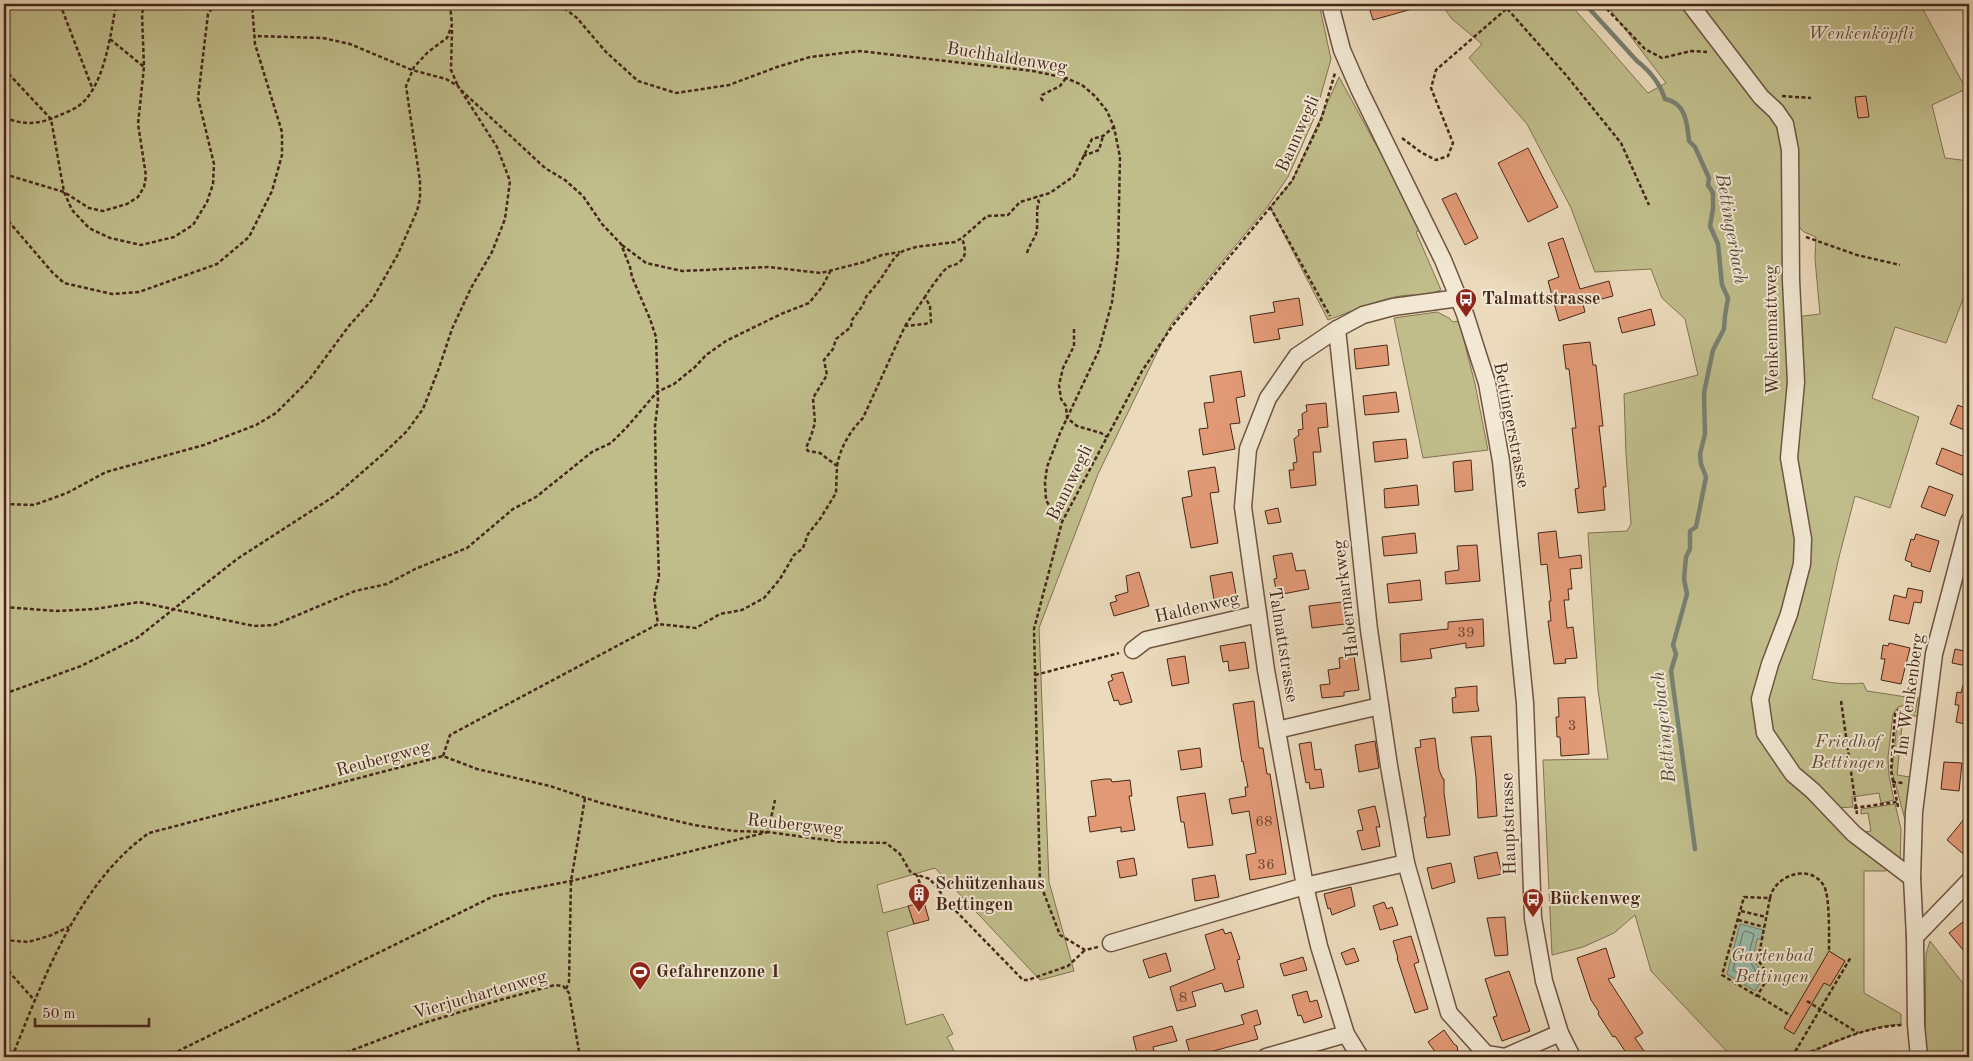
<svg xmlns="http://www.w3.org/2000/svg" width="1973" height="1061" viewBox="0 0 1973 1061" font-family="'Old Standard TT',serif">
	<style>
		.green { fill: #c0bd8b; stroke: #837252; fill-rule: evenodd }
		.water { fill: #99bcab; stroke: #788071 }
		.lines { fill: none; stroke-linecap: round; stroke-linejoin: round }
		.shore { stroke: #707262; stroke-width: 1 }
		.stream { stroke: #788071; stroke-width: 4.5 }
		.building { fill: #e29a76; stroke: #462719 }
		.minor-casing { stroke: #6f5442; stroke-width: 19 }
		.path { stroke: #462719; stroke-width: 2.5; stroke-dasharray: 4 2.5; stroke-linecap: butt }
		.minor { stroke: #f2e8d3; stroke-width: 16 }
		.labels { text-anchor: middle; dominant-baseline: central; stroke-width: 4; stroke-linejoin: round; paint-order: stroke }
		.number-label { font-size: 15px; fill: #6d4430 }
		.park-label { font-size: 18px; font-style: italic; fill: #644c36; stroke: #f2e8d3 }
		.street-label { font-size: 18px; fill: #462719; stroke: #f2e8d3 }
		.poi-label { font-size: 18px; font-weight: bold; fill: #462719; stroke: #f2e8d3; text-anchor: start }
		.water-label { font-size: 19px; font-style: italic; fill: #5b4c3e; stroke: #f2e8d3 }
	</style>
	<rect width="100%" height="100%" fill="#ebdbbc"/>
	<filter id="stains"><feTurbulence type="fractalNoise" baseFrequency=".004" numOctaves="4"/><feColorMatrix values="0 0 0 0 .2 0 0 0 0 .09 0 0 0 0 .02 0 0 0 .5 -.17"/></filter>
	<radialGradient id="worn" r=".72"><stop offset=".6" stop-color="#630" stop-opacity="0"/><stop offset="1" stop-color="#630" stop-opacity=".3"/></radialGradient>
	<g class="green">
		<polygon points="4,4 1319,4 1331,59 1315,116 1288,177 1268,206 1171,324 1098,474 1039,628 1049,882 1074,971 1040,980 935,868 877,885 883,913 909,906 914,924 887,932 906,1025 943,1014 953,1034 947,1037 957,1057 4,1057"/>
		<path d="M1441,4H1570L1648,93L1666,83L1606,4H1920L1966,89L1932,105L1945,158L1969,161V284L1946,343L1895,327L1872,398L1919,417L1890,508L1855,496L1839,557L1812,679C1830,683 1845,685 1863,683L1867,691L1913,698L1909,704L1898,707L1893,714L1888,757L1889,776L1894,800L1881,803L1879,793L1852,797L1853,807L1835,808L1758,727L1889,869L1885,871H1864V993L1901,1014V1024L1883,1026L1858,1033L1799,1057H1732L1651,971L1635,915L1614,933L1583,947L1552,955L1543,760L1608,759L1598,690L1588,533L1627,531L1631,524L1626,454L1624,394L1698,375L1685,319L1662,298L1651,269L1595,272L1571,208L1527,124L1469,58L1482,44L1452,19ZM1797,225L1804,232L1816,237L1815,259L1820,314L1795,317Z"/>
		<path d="M1339,77L1422,229L1416,232L1441,290C1425,297 1412,293 1395,297C1372,302 1350,312 1328,320L1270,207L1292,181Z"/>
		<polygon points="1437,312 1449,318 1453,322 1459,321 1475,384 1488,450 1423,458 1394,318"/>
		<polygon points="1918,697 1921,699 1918,716 1903,716 1897,775 1910,777 1905,871 1905,820 1892,771 1898,714 1902,711 1915,712"/>
		<polygon points="1895,804 1901,829 1900,867 1865,835 1865,832 1871,831 1868,813 1861,814 1861,809"/>
		<polygon points="1930,941 1969,991 1969,1057 1925,1057 1926,954"/>
	</g>
	<polygon class="water" points="1740,924 1763,930 1761,939 1757,939 1753,959 1764,976 1755,991 1727,974"/>
	<g class="lines">
		<polygon class="shore" points="1746,931 1754,934 1748,958 1758,975 1753,983 1733,970 1743,933"/>
		<path class="stream" d="M1585,4L1637,61C1650,71 1660,84 1665,99C1686,103 1687,123 1689,141L1695,147L1709,178L1708,185L1713,193V209L1710,226L1718,244L1722,285L1728,298L1725,316L1724,329L1713,350L1704,393L1705,434L1700,454L1701,464L1706,477L1696,527L1690,531V549L1686,557L1684,579L1687,594L1673,645L1676,654L1671,671L1695,849"/>
	</g>
	<g class="building">
		<polygon points="1368,4 1418,4 1419,7 1373,20"/>
		<polygon points="1866,96 1869,117 1858,118 1855,97"/>
		<polygon points="1528,148 1558,207 1528,222 1498,163"/>
		<polygon points="1456,193 1478,238 1465,245 1442,199"/>
		<polygon points="1563,238 1580,289 1609,281 1613,296 1583,304 1585,312 1559,321 1548,281 1559,277 1548,243"/>
		<polygon points="1299,298 1303,325 1278,329 1280,339 1254,343 1250,316 1275,312 1273,302"/>
		<polygon points="1651,309 1655,325 1622,333 1618,318"/>
		<polygon points="1590,342 1593,365 1596,365 1603,426 1599,426 1606,487 1603,487 1605,510 1578,513 1575,489 1579,488 1572,428 1576,428 1569,369 1566,369 1563,345"/>
		<polygon points="1387,345 1389,365 1356,369 1354,349"/>
		<polygon points="1241,371 1245,396 1236,398 1240,423 1230,424 1235,449 1203,455 1199,429 1208,428 1204,403 1214,402 1210,376"/>
		<polygon points="1396,392 1399,412 1365,415 1363,396"/>
		<polygon points="1326,403 1328,427 1318,428 1321,452 1313,452 1316,485 1291,488 1289,470 1294,470 1293,463 1297,462 1294,439 1299,435 1298,430 1303,429 1302,414 1307,411 1306,405"/>
		<polygon points="1958,405 1969,410 1969,432 1950,424"/>
		<polygon points="1406,439 1408,458 1375,462 1373,442"/>
		<polygon points="1942,448 1968,458 1962,475 1936,464"/>
		<polygon points="1471,460 1473,490 1455,492 1453,462"/>
		<polygon points="1215,467 1219,492 1210,493 1218,543 1191,548 1182,498 1192,496 1188,471"/>
		<polygon points="1417,485 1419,505 1385,508 1384,489"/>
		<polygon points="1929,486 1953,495 1945,516 1921,507"/>
		<polygon points="1278,508 1281,522 1268,524 1265,511"/>
		<polygon points="1556,531 1559,558 1581,555 1582,568 1570,569 1572,589 1568,589 1569,600 1564,600 1567,628 1573,627 1577,658 1565,659 1566,663 1554,664 1548,621 1551,621 1549,601 1551,601 1547,564 1541,565 1538,533"/>
		<polygon points="1415,533 1417,553 1384,556 1382,537"/>
		<polygon points="1916,534 1939,541 1930,572 1911,566 1912,563 1905,560 1911,539 1914,540"/>
		<polygon points="1477,545 1480,581 1446,584 1445,572 1459,570 1457,546"/>
		<polygon points="1292,553 1296,571 1305,570 1309,589 1277,595 1274,579 1277,578 1273,556"/>
		<polygon points="1139,572 1149,606 1114,616 1110,603 1117,601 1115,596 1128,592 1126,576"/>
		<polygon points="1232,572 1237,600 1215,605 1210,576"/>
		<polygon points="1420,580 1422,600 1389,603 1387,584"/>
		<polygon points="1908,588 1923,591 1921,603 1914,602 1909,624 1889,620 1894,595 1906,598"/>
		<polygon points="1342,602 1345,624 1312,628 1309,606"/>
		<polygon points="1483,619 1484,646 1466,648 1466,643 1430,649 1432,658 1401,662 1400,634 1448,629 1448,622"/>
		<polygon points="1245,642 1249,668 1229,671 1228,661 1223,662 1220,646"/>
		<polygon points="1889,643 1910,648 1901,684 1881,680 1885,659 1881,659 1883,645 1888,646"/>
		<polygon points="1955,649 1969,652 1967,666 1952,663"/>
		<polygon points="1185,656 1189,683 1172,686 1167,659"/>
		<polygon points="1354,656 1359,690 1344,692 1344,696 1322,698 1320,685 1330,684 1328,670 1340,668 1339,658"/>
		<polygon points="1123,672 1132,702 1120,705 1118,700 1114,701 1108,682 1113,680 1111,675"/>
		<polygon points="1963,685 1969,686 1969,725 1956,722 1959,705 1955,705 1957,692 1961,693"/>
		<polygon points="1477,686 1477,702 1479,711 1453,713 1452,698 1456,697 1455,688"/>
		<polygon points="1585,697 1589,754 1561,756 1560,737 1557,737 1556,717 1559,717 1558,698"/>
		<polygon points="1254,701 1259,748 1263,748 1267,774 1270,774 1286,874 1250,880 1246,855 1256,853 1249,811 1232,814 1229,799 1246,796 1245,787 1248,787 1243,761 1242,762 1233,704"/>
		<polygon points="1491,736 1497,816 1478,818 1476,777 1471,737"/>
		<polygon points="1435,738 1439,770 1443,779 1444,779 1444,793 1450,835 1427,838 1424,817 1426,817 1415,748 1421,747 1420,740"/>
		<polygon points="1375,741 1379,768 1359,772 1355,745"/>
		<polygon points="1311,742 1315,770 1321,769 1324,787 1310,789 1309,782 1306,783 1299,744"/>
		<polygon points="1200,748 1202,767 1181,770 1178,751"/>
		<polygon points="1944,762 1962,763 1959,791 1941,789"/>
		<polygon points="1105,779 1111,779 1112,782 1130,780 1132,796 1129,796 1135,830 1121,832 1121,827 1090,832 1088,817 1096,816 1091,781"/>
		<polygon points="1205,793 1213,845 1188,848 1184,822 1181,822 1177,797"/>
		<polygon points="1375,806 1380,827 1376,827 1380,846 1362,850 1357,831 1363,830 1358,810"/>
		<polygon points="1969,813 1969,859 1947,840"/>
		<polygon points="1497,852 1502,874 1478,879 1474,857"/>
		<polygon points="1134,858 1137,875 1120,878 1117,861"/>
		<polygon points="1451,863 1455,882 1432,889 1427,868"/>
		<polygon points="1215,875 1219,897 1195,901 1192,879"/>
		<polygon points="1351,887 1355,906 1332,915 1330,908 1328,909 1324,894"/>
		<polygon points="924,902 929,920 914,924 908,906"/>
		<polygon points="1384,902 1387,909 1392,907 1398,925 1380,930 1373,906"/>
		<polygon points="1505,917 1508,955 1495,956 1487,918"/>
		<polygon points="1969,917 1969,957 1949,933"/>
		<polygon points="1223,929 1225,934 1231,932 1240,959 1237,960 1244,987 1225,992 1222,983 1192,992 1196,1006 1177,1011 1170,987 1215,969 1205,935"/>
		<polygon points="1411,936 1419,962 1414,964 1428,1009 1415,1013 1397,958 1398,958 1393,941"/>
		<polygon points="1354,948 1359,961 1346,965 1341,953"/>
		<polygon points="1606,948 1615,977 1608,979 1643,1033 1635,1038 1648,1057 1629,1057 1615,1036 1613,1037 1598,1014 1599,1012 1591,1000 1577,958"/>
		<polygon points="1829,951 1845,961 1830,986 1824,983 1794,1034 1784,1028"/>
		<polygon points="1166,953 1171,971 1149,978 1143,960"/>
		<polygon points="1303,957 1307,970 1284,976 1280,964"/>
		<polygon points="1509,971 1530,1031 1502,1041 1493,1017 1497,1016 1485,979"/>
		<polygon points="1307,991 1310,1002 1317,1000 1322,1017 1304,1023 1301,1015 1298,1016 1292,995"/>
		<polygon points="1257,1010 1261,1024 1254,1026 1258,1039 1191,1057 1186,1040 1244,1024 1241,1015"/>
		<polygon points="1172,1026 1177,1041 1153,1047 1156,1057 1138,1057 1133,1037"/>
		<polygon points="1444,1030 1454,1044 1457,1046 1459,1057 1439,1057 1428,1042"/>
	</g>
	<g class="lines">
		<g class="minor-casing">
			<g id="minor">
				<polyline points="1330,4 1342,50 1359,89 1443,260 1465,314 1487,383 1501,461 1525,703 1533,918 1544,981 1560,1033 1572,1057"/>
				<polyline points="1690,4 1761,97 1776,111 1785,124 1790,150 1791,280 1796,382 1789,458 1803,539 1802,564 1789,614 1770,664 1760,699 1765,733 1793,774 1813,791 1854,834 1912,878"/>
				<polyline points="1337,329 1369,630 1389,766 1406,863"/>
				<polyline points="1133,650 1146,640 1258,614"/>
				<polyline points="1277,730 1380,706"/>
				<polyline points="1915,937 1969,881"/>
				<polyline points="1111,943 1305,886 1406,863 1449,1013 1486,1054 1505,1057 1560,1033"/>
				<polyline points="1266,1057 1346,1034"/>
				<polyline points="1360,1057 1346,1034 1319,946 1305,886 1266,670 1243,507 1248,449 1268,398 1297,356 1337,329 1363,315 1393,307 1459,298"/>
				<polyline points="1919,1057 1916,1025 1915,937 1912,878 1914,812 1934,654 1969,521"/>
			</g>
		</g>
		<g class="path">
			<polyline points="60,4 93,90"/>
			<polyline points="559,4 577,18 606,52 638,81 676,93 729,85 777,67 810,57 860,51 1033,71 1066,78 1082,85 1095,96 1107,111 1114,127 1120,157 1118,255 1112,302 1099,350 1060,433 1047,467 1045,482 1046,500 1053,512 1062,522"/>
			<polyline points="1503,4 1566,75 1621,143 1649,205"/>
			<polyline points="1602,4 1645,49 1662,58 1691,51 1707,52"/>
			<polyline points="452,30 451,70 458,86"/>
			<polyline points="110,39 144,67"/>
			<polyline points="4,69 51,119 64,192 72,210 89,228 110,238 141,245 174,237 193,225 207,202 213,184 214,164 198,98 208,14 215,4"/>
			<polyline points="461,90 545,168 565,180 583,196 602,224 621,244 630,267 632,277 650,319 656,337 658,401 655,426 656,486 659,577 654,598 658,624"/>
			<polyline points="1782,96 1811,98"/>
			<polyline points="1043,101 1041,98 1042,95 1060,86 1066,78"/>
			<path d="M4,118C27,125 38,125 60,115C65,113 72,110 77,107C104,90 111,33 116,4"/>
			<polyline points="1402,138 1422,153 1436,160 1448,156 1453,143 1431,88 1436,70 1512,4"/>
			<polyline points="1083,156 1099,150 1103,136"/>
			<polyline points="4,174 64,192 89,208 103,211 127,204 138,197 144,187 146,176 138,124 144,67 142,14 144,4"/>
			<polyline points="1270,207 1330,316"/>
			<polyline points="4,216 52,272 64,283 112,294 139,292 217,264 249,237 272,191 282,155 282,132 255,44 252,4"/>
			<polyline points="1806,237 1857,255 1900,265"/>
			<polyline points="622,245 646,263 682,271 768,267 821,273 864,262 882,255 900,252"/>
			<path d="M1027,253C1029,246 1033,241 1036,234C1039,224 1035,211 1039,202L1036,196"/>
			<polyline points="905,326 925,297"/>
			<polyline points="1074,329 1074,346 1063,368 1059,385 1061,399 1066,406 1067,418 1077,426 1101,433 1107,437"/>
			<path d="M837,466C840,448 850,431 863,418L905,326L925,324L931,322L930,306L925,297C927,293 943,270 947,268C950,265 955,266 958,263C968,257 965,247 962,238"/>
			<polyline points="4,504 34,505 67,493 106,472 204,445 256,425 276,413 309,380 348,327 372,300 398,254 417,211 420,199 420,181 406,86 414,67 428,52 447,38 452,25 450,4"/>
			<polyline points="1964,508 1969,492"/>
			<polyline points="4,607 56,611 95,609 139,602 254,626 274,625 355,591 387,584 415,569 467,548 513,509 536,497 592,452 611,443 627,427 657,392 674,384 695,367 706,355 726,341 781,314 809,303 822,287 831,270"/>
			<polyline points="1035,675 1119,653"/>
			<polyline points="4,694 81,666 137,638 237,559 336,495 382,455 407,431 423,409 439,368 452,329 471,288 492,252 505,219 510,181 497,147 458,86 446,79 412,70 350,44 323,38 255,36"/>
			<polyline points="1841,701 1857,814"/>
			<polyline points="443,756 450,735 658,624 696,628 720,614 742,610 764,598 780,579 794,555 803,548 808,534 820,519 836,493 837,466 820,453 808,451 806,448 811,436 815,423 813,398 827,375 824,360 833,349 836,339 851,327 852,320 863,305 866,297 880,280 895,257 903,251 916,247 955,242 962,238 987,216 1008,215 1020,202 1050,193 1074,176 1092,139 1103,136 1114,127"/>
			<polyline points="1892,782 1903,783"/>
			<polyline points="1898,807 1891,771 1895,714 1898,710 1912,706"/>
			<polyline points="1854,808 1897,802"/>
			<polyline points="914,895 923,893 917,875"/>
			<polygon points="1744,897 1770,898 1758,960 1769,976 1757,996 1722,975"/>
			<path d="M1770,898C1774,876 1810,862 1824,886C1830,897 1829,937 1829,951"/>
			<polyline points="1741,911 1766,917"/>
			<polyline points="1738,920 1764,927"/>
			<polyline points="4,940 28,942 49,936 69,927"/>
			<polyline points="1098,947 1085,950 1060,935 1040,883 1034,629 1062,522 1142,371 1173,325 1292,181 1321,120 1335,73"/>
			<polyline points="4,966 35,1001"/>
			<polyline points="566,989 569,982 571,881 585,798"/>
			<polyline points="1757,995 1791,1016"/>
			<polyline points="1807,1001 1858,1033"/>
			<path d="M12,1057C43,980 78,883 149,833L443,756L477,769L550,786L601,803L694,825L734,831L768,832L841,842L886,843L900,854L911,873L930,879L951,906L1023,980H1028L1068,966L1085,950"/>
			<polyline points="166,1057 494,896 571,881 768,832 775,800"/>
			<polyline points="334,1057 424,1023 500,1000 555,985 563,986 569,993 580,1057"/>
			<polyline points="1792,1057 1851,957"/>
			<path d="M1799,1057C1833,1042 1865,1027 1902,1025"/>
		</g>
		<use href="#minor" class="minor"/>
	</g>
	<defs>
		<g id="bus-pin" transform="scale(1.125)"><path d="M0 17L-7.5 6A9.5 9.5 0 1 1 7.5 6Z" fill="#8f2418" stroke="#f2e8d3"/><path d="M-5-6H5V4H4V6H2V4H-2V6H-4V4H-5ZM-3.5-4V0h7V-4ZM-3.5 1.2v1.5H-2V1.2ZM2 1.2v1.5H3.5V1.2Z" fill="#fff"/></g>
		<g id="building-pin" transform="scale(1.125)"><path d="M0 17L-7.5 6A9.5 9.5 0 1 1 7.5 6Z" fill="#8f2418" stroke="#f2e8d3"/><path d="M-4-6H4V6H1V3H-1V6H-4ZM-2.5-4.3h1.7v1.8h-1.7ZM.8-4.3h1.7v1.8H.8ZM-2.5-1h1.7V.8h-1.7ZM.8-1h1.7V.8H.8Z" fill="#fff"/></g>
		<g id="stadium-pin" transform="scale(1.125)"><path d="M0 17L-7.5 6A9.5 9.5 0 1 1 7.5 6Z" fill="#8f2418" stroke="#f2e8d3"/><path d="M0-5a6.5 5 0 1 0 0 10a6.5 5 0 1 0 0-10ZM-3.5-1.8h7v3.6h-7Z" fill="#fff"/></g>
	</defs>
	<g fill-rule="evenodd">
		<use href="#bus-pin" x="1466" y="299"/>
		<use href="#building-pin" x="919" y="894"/>
		<use href="#bus-pin" x="1533" y="899"/>
		<use href="#stadium-pin" x="640" y="972"/>
	</g>
	<g class="labels">
		<g class="number-label">
			<text x="1466" y="633">39</text>
			<text x="1572" y="726">3</text>
			<text x="1264" y="822">68</text>
			<text x="1266" y="865">36</text>
			<text x="1183" y="998">8</text>
		</g>
		<g class="park-label">
			<text x="1861" y="34">Wenkenköpfli</text>
			<text x="1848" y="742">Friedhof<tspan x="1848" dy="21">Bettingen</tspan></text>
			<text x="1772" y="956">Gartenbad<tspan x="1772" dy="21">Bettingen</tspan></text>
		</g>
		<g class="street-label">
			<text transform="translate(1007 58) rotate(9)">Buchhaldenweg</text>
			<text transform="translate(1298 134) rotate(-66)">Bannwegli</text>
			<text transform="translate(1772 330) rotate(-91)">Wenkenmattweg</text>
			<text transform="translate(1511 425) rotate(79)">Bettingerstrasse</text>
			<text transform="translate(1070 483) rotate(-64)">Bannwegli</text>
			<text transform="translate(1346 599) rotate(-97)">Habermarkweg</text>
			<text transform="translate(1197 608) rotate(-13)">Haldenweg</text>
			<text transform="translate(1283 645) rotate(81)">Talmattstrasse</text>
			<text transform="translate(1910 695) rotate(-82)">Im Wenkenberg</text>
			<text transform="translate(383 759) rotate(-15)">Reubergweg</text>
			<text transform="translate(1509 824) rotate(-92)">Hauptstrasse</text>
			<text transform="translate(795 825) rotate(6)">Reubergweg</text>
			<text transform="translate(480 995) rotate(-16)">Vierjuchartenweg</text>
		</g>
		<g class="poi-label">
			<text x="1482" y="299">Talmattstrasse</text>
			<text x="935" y="884">Schützenhaus<tspan x="935" dy="21">Bettingen</tspan></text>
			<text x="1549" y="899">Bückenweg</text>
			<text x="656" y="972">Gefahrenzone 1</text>
		</g>
		<g class="water-label">
			<text transform="translate(1730 229) rotate(80)">Bettingerbach</text>
			<text transform="translate(1665 727) rotate(-96)">Bettingerbach</text>
		</g>
	</g>
	<rect width="1973" height="1061" fill="none" stroke="#ebdbbc" stroke-width="20"/>
	<rect x="5" y="5" width="1963" height="1051" fill="none" stroke="#462719" stroke-width="2.5"/>
	<rect x="10" y="10" width="1953" height="1041" fill="none" stroke="#462719"/>
	<path d="M35 1018v8h114v-8" fill="none" stroke="#462719" stroke-width="2.5"/>
	<text x="42" y="1018" font-size="15" fill="#462719" stroke="#f2e8d3" stroke-width="4" paint-order="stroke">50 m</text>
	<rect width="100%" height="100%" filter="url(#stains)"/>
	<rect width="100%" height="100%" fill="url(#worn)"/>
</svg>
